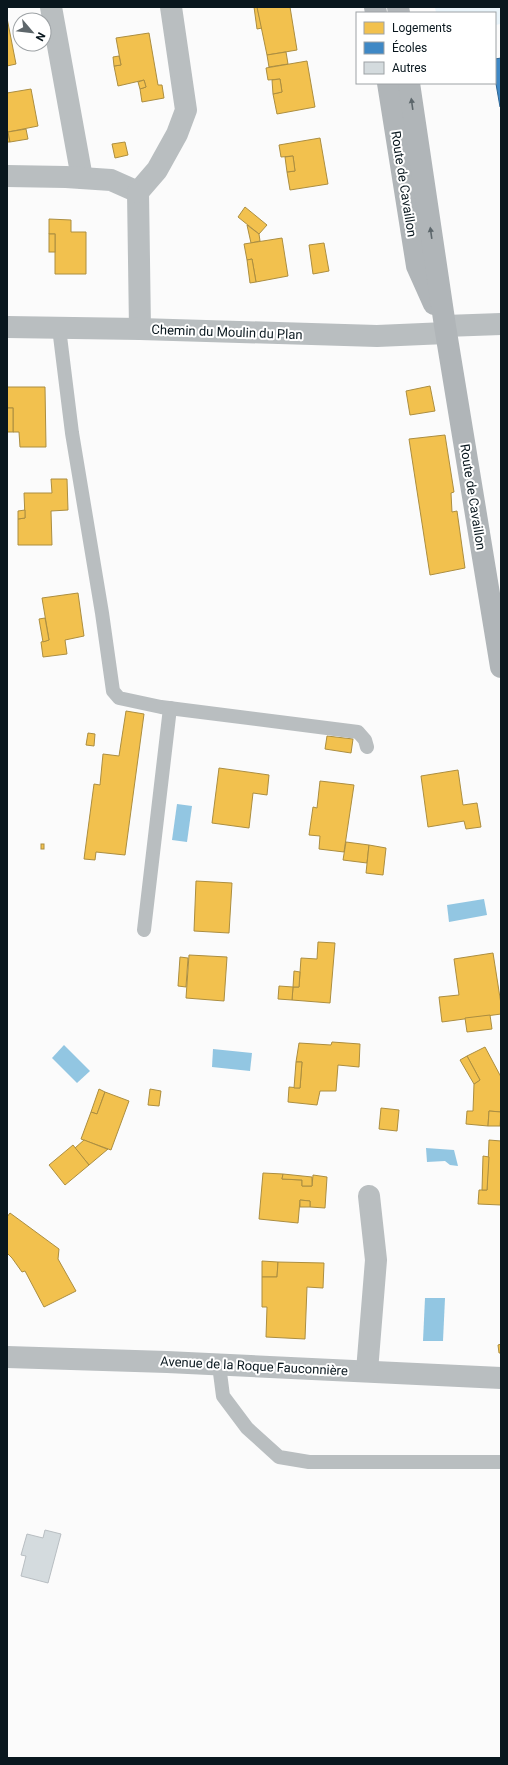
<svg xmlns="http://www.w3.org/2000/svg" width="508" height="1765" viewBox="0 0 508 1765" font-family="Roboto,sans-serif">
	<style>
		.green { fill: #e9f4fa }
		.water { fill: #92c6e2 }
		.homes { fill: #f2c14e; stroke: #ac8e40 }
		.schools { fill: #3f88c5; stroke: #2f6693 }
		.building { fill: #d4dbde; stroke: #b8bec2 }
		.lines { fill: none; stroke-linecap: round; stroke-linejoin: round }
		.service { stroke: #b9bec0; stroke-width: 14 }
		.minor { stroke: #b9bec0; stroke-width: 22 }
		.primary { stroke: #b0b5b8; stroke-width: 22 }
		.oneway { fill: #5c666b }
		.labels { text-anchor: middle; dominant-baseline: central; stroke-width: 4; stroke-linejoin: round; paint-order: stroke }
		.street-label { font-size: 13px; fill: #09171e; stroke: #fff }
	</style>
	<rect width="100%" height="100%" fill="#fbfbfb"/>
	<polygon class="green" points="435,7 501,7 501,24 495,25 495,13 436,13"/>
	<g class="water">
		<polygon points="177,804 192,806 187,842 172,840"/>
		<polygon points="484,899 487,915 449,922 447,905"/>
		<polygon points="64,1045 90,1071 77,1083 52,1058"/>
		<polygon points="213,1049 252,1053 250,1071 212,1067"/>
		<polygon points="426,1148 454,1150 458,1166 450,1165 445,1161 427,1162"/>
		<polygon points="425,1298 445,1298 443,1341 423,1341"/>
	</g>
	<g class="homes">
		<polygon points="254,7 257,7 262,28 257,29"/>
		<polygon points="257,7 290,7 297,50 267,55"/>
		<polygon points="7,18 16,64 7,66"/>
		<polygon points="149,33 158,85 162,85 164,98 142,102 140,89 146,87 144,80 118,86 114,66 121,65 116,38"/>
		<polygon points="286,52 288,64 269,67 267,55"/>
		<polygon points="119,56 121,65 114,66 113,57"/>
		<polygon points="307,61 315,107 277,114 273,94 282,92 280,79 268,80 266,68"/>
		<polygon points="280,79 282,92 273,94 272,80"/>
		<polygon points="144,80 146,87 140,89 138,82"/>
		<polygon points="31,89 38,126 8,132 10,142 7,142 7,93"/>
		<polygon points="26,129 28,139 10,142 8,132"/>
		<polygon points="320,138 328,184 290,190 287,172 295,171 293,156 281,157 279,145"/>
		<polygon points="125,142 128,155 115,158 112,144"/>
		<polygon points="293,156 295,171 287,172 285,157"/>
		<polygon points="245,207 267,225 259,234 238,217"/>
		<polygon points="49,219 71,220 71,232 86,232 86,274 55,274 55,234 49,234"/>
		<polygon points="247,225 259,234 260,241 251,243"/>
		<rect x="49" y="234" width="6" height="18"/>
		<polygon points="282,238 288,276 256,282 252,259 247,260 244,244"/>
		<polygon points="324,243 329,271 313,274 309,245"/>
		<polygon points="252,259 256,282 250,283 247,260"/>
		<polygon points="430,386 435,411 410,415 406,391"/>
		<polygon points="7,387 45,387 46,447 20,447 19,432 13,432 13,408 7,408"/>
		<rect x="7" y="408" width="6" height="24"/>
		<polygon points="445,435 454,492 451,493 452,512 457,511 465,568 430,575 409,439"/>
		<polygon points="51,479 67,479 68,510 51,511 52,545 18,545 18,519 25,518 24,493 52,493"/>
		<polygon points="25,510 25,518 18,519 18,511"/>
		<polygon points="78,593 84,636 65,640 67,654 43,657 41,642 49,640 42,598"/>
		<polygon points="45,618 49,640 43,642 39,619"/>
		<polygon points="126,711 144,714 125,855 96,852 95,860 84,859 94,784 100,785 103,754 119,756"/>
		<polygon points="88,733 95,734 94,746 86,745"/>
		<polygon points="327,736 353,739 351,753 325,749"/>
		<polygon points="219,768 269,775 267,795 253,793 249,828 212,823"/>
		<polygon points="458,770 463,805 477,803 481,827 466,829 464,821 428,827 421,776"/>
		<polygon points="320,781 354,785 344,852 319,849 320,836 309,835 313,807 317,808"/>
		<polygon points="346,842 369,845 367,863 343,860"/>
		<rect x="41" y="844" width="3" height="5"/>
		<polygon points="369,845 386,848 383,875 366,873"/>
		<polygon points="196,881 232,883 229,933 194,931"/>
		<polygon points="318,942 335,943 330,1003 292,1000 293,987 299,987 301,958 317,959"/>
		<polygon points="493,953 501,1004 501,1014 442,1022 439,997 459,995 454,959"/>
		<polygon points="189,955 227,957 224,1001 186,998"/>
		<polygon points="180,957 188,958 186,987 178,986"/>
		<polygon points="294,971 300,972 299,987 293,987"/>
		<polygon points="279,986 293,987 292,1000 278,999"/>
		<polygon points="490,1015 492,1029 467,1032 465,1018"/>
		<polygon points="332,1042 360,1044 359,1067 338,1065 336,1091 320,1091 317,1105 288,1102 289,1087 300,1088 302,1062 296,1062 299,1043 331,1045"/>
		<polygon points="485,1047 501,1077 501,1112 489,1111 488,1126 466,1124 467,1111 473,1111 474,1084 480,1080 467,1056"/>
		<polygon points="467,1056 480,1080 474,1084 460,1060"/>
		<polygon points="296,1062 302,1062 300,1088 294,1088"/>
		<polygon points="99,1089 105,1092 97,1114 91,1112"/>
		<polygon points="150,1089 161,1091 159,1106 148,1105"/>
		<polygon points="105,1092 129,1101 111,1150 81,1139 91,1112 97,1114"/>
		<polygon points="381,1108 399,1110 397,1131 379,1129"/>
		<polygon points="489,1111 501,1112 500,1126 488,1126"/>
		<polygon points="84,1140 107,1149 108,1149 89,1165 75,1148"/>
		<polygon points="489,1140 501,1141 501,1205 478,1204 479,1190 487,1190"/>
		<polygon points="73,1145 89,1165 65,1185 49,1165"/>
		<polygon points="483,1156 489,1157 487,1190 482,1190"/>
		<polygon points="263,1173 283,1174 282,1179 302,1180 302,1186 312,1186 313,1175 327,1177 325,1208 310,1207 310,1201 300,1200 298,1223 259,1219"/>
		<polygon points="283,1174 312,1177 312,1186 302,1186 302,1180 282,1179"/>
		<polygon points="300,1200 310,1201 310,1207 300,1207"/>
		<polygon points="10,1213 59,1249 58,1259 76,1291 44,1307 25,1271 22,1272 12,1258 7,1253 7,1217"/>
		<polygon points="262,1261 278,1262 277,1277 262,1277"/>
		<polygon points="278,1262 324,1263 323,1288 307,1287 305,1339 266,1337 267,1307 262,1307 262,1277 277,1277"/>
		<polygon points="501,1344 501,1353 499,1353 498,1345"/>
	</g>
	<polygon class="schools" points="501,58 501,107 500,107 495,78 495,59"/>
	<polygon class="building" points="45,1530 61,1534 48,1583 21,1576 26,1556 21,1555 27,1534 43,1538"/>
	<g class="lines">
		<g class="service">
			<polyline points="59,328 72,433 102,613 113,691 119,698 161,707 358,732 365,740 367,747"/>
			<polyline points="144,930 170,708"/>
			<polyline points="219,1365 223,1396 247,1428 279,1457 309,1462 501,1462"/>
		</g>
		<g class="minor">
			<polyline points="51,7 82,178"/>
			<polyline points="7,176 66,177 111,180 138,192 140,329"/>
			<polyline points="138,192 157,170 177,134 186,110 171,7"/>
			<polyline points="445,326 501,324"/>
			<polyline points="7,327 140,329 377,336 446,333"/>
			<polyline points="7,1357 167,1362 501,1378"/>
			<polyline points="367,1371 376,1260 369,1196"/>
		</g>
		<g class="primary">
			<polyline points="375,7 376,13"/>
			<polyline points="398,7 399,13"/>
			<polyline points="388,83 417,266 434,304"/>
			<polyline points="409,83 445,326 501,667"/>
		</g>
	</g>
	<defs><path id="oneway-solid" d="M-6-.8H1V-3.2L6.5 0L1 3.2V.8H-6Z"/></defs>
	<g class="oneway">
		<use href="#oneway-solid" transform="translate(412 104) rotate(-98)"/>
		<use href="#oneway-solid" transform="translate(431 233) rotate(-98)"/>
	</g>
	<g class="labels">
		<g class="street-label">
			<text transform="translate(404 184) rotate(81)">Route de Cavaillon</text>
			<text transform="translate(227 332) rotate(2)">Chemin du Moulin du Plan</text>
			<text transform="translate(473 497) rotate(81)">Route de Cavaillon</text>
			<text transform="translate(254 1366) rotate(3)">Avenue de la Roque Fauconnière</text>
		</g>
	</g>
	<rect width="508" height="1765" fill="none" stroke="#09171e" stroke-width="16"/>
	<rect x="356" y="12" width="140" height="72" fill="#ffffff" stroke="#9da2a5"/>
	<rect x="364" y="22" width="20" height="12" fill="#f2c14e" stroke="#9da2a5"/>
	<text x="392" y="32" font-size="12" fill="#09171e">Logements</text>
	<rect x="364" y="42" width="20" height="12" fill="#3f88c5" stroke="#9da2a5"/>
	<text x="392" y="52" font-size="12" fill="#09171e">Écoles</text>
	<rect x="364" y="62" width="20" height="12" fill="#d4dbde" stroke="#9da2a5"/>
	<text x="392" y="72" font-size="12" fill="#09171e">Autres</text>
	<g transform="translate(32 32) rotate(118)"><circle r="19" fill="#ffffff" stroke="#9da2a5"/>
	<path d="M0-3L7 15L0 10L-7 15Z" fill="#5e676b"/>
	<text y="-6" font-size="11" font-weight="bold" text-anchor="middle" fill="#09171e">N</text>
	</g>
</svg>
